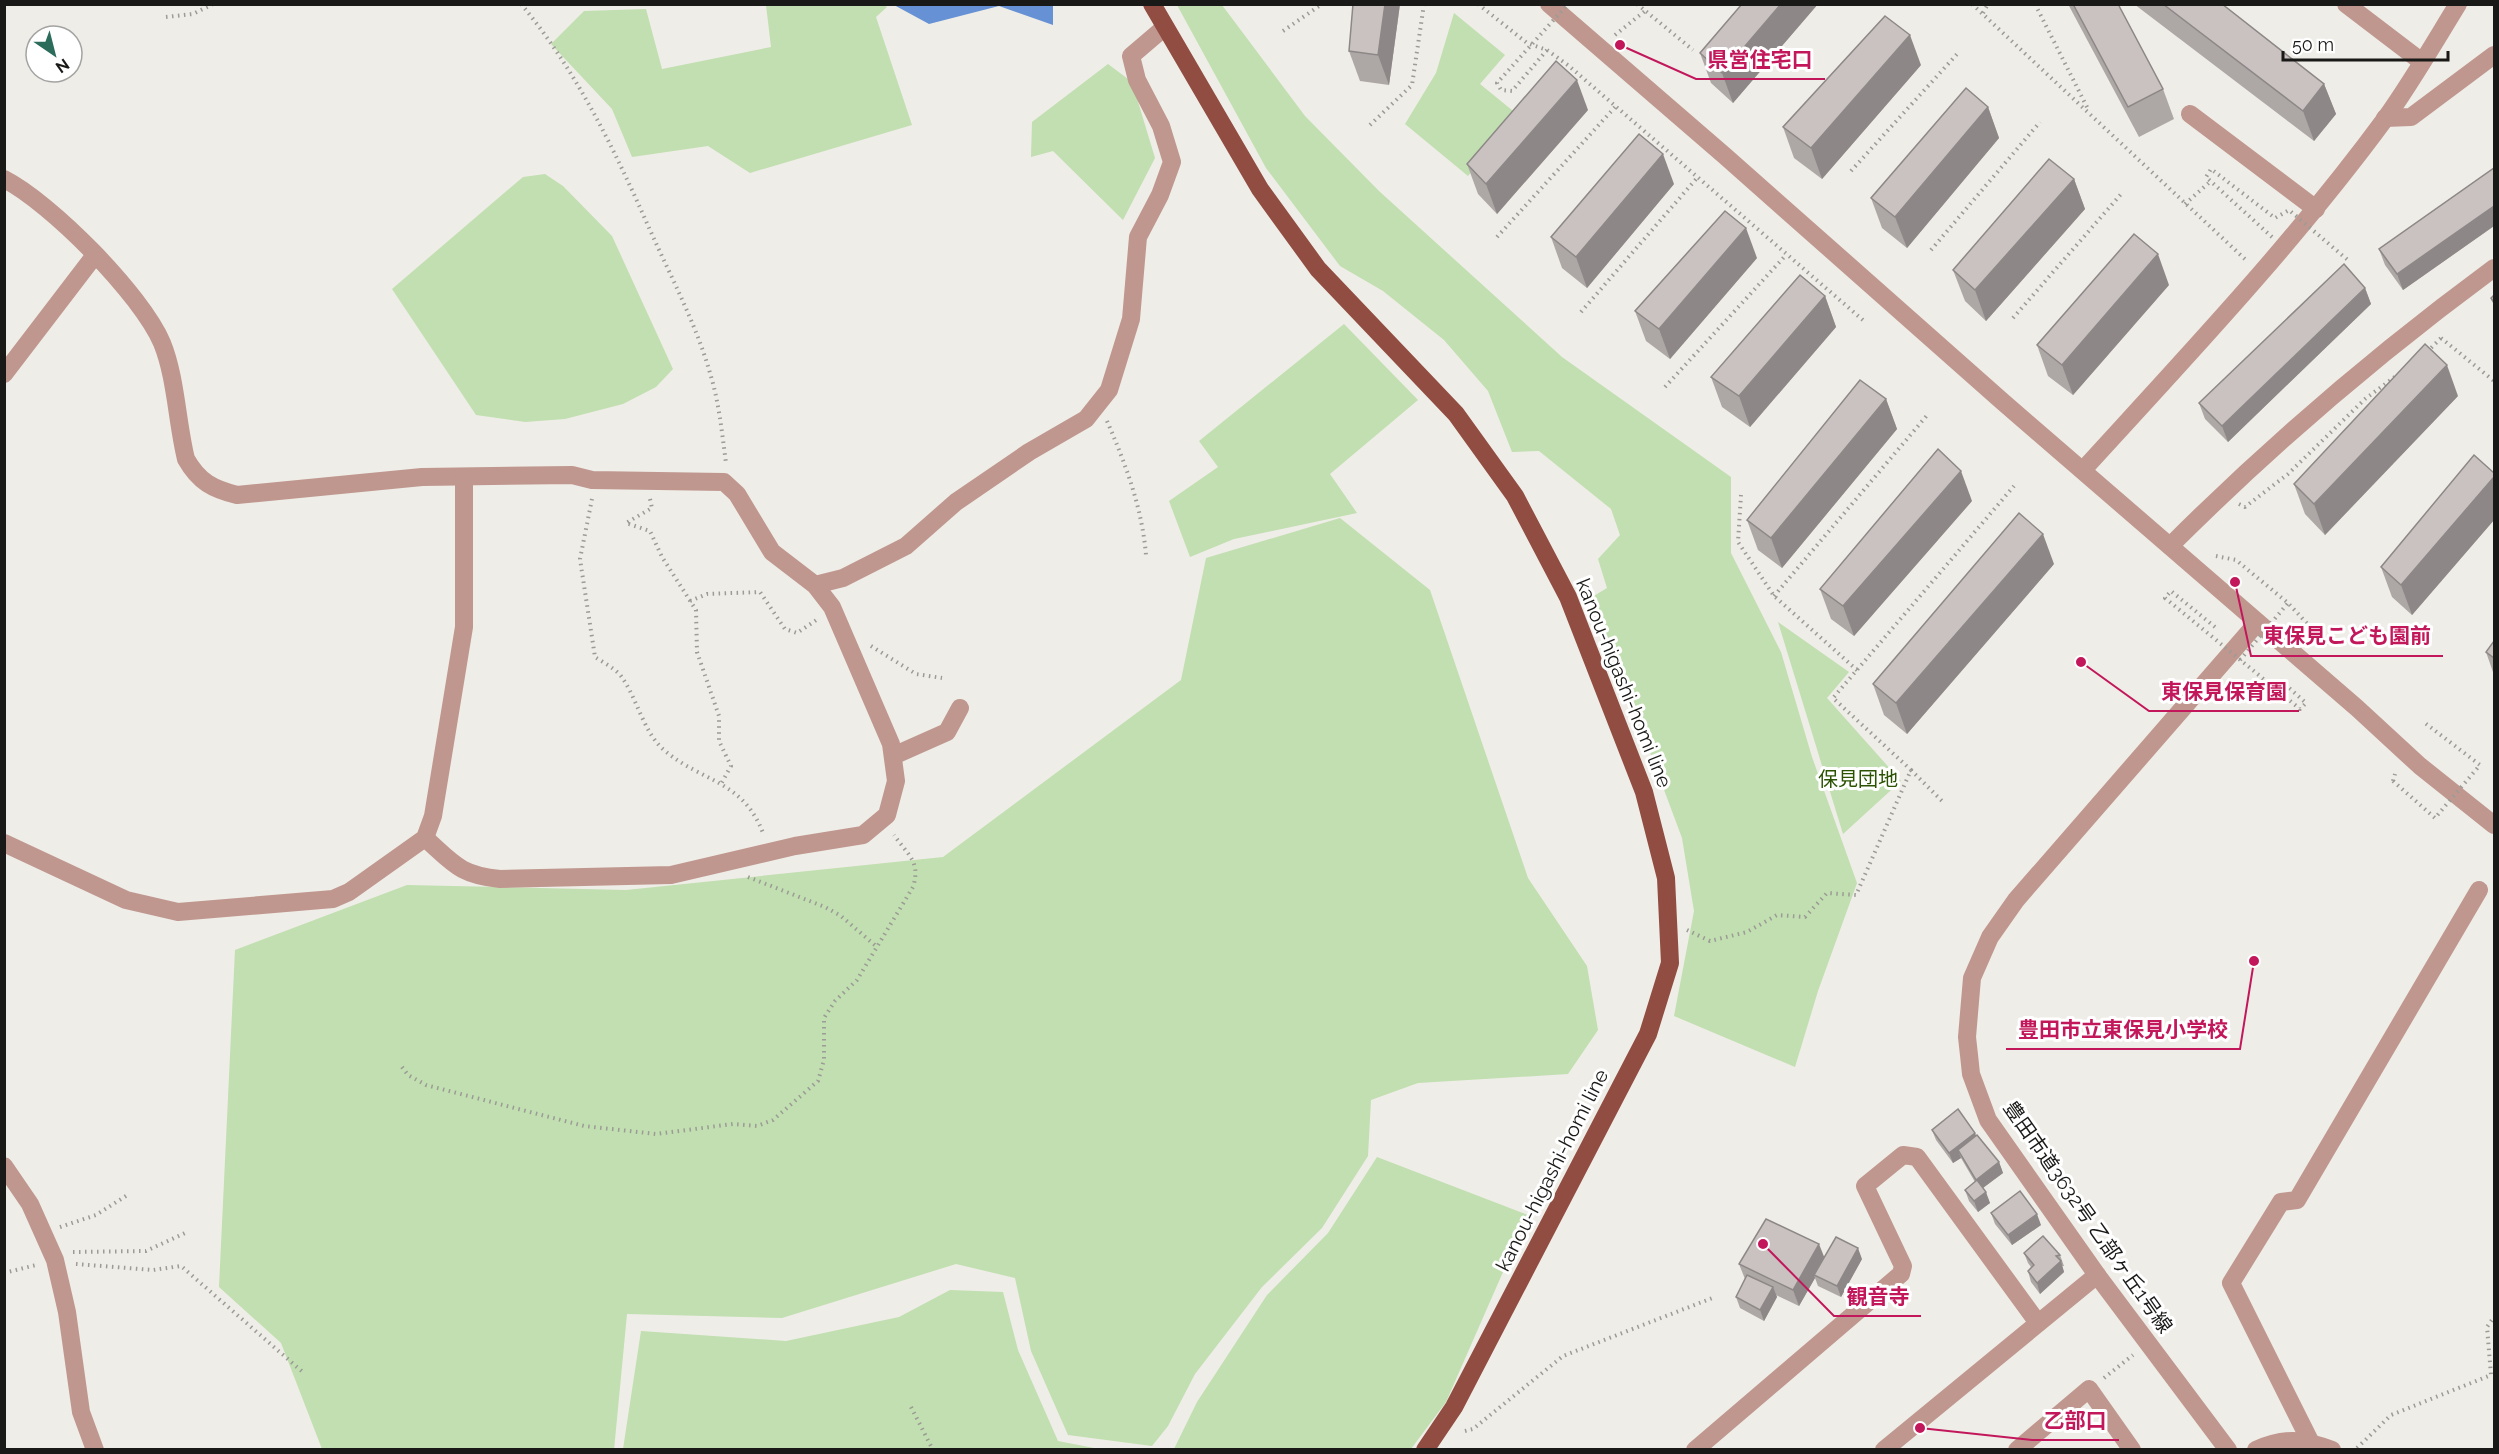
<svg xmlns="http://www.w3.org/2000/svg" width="2499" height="1454" viewBox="0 0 2499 1454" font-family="Raleway,'Noto Sans JP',sans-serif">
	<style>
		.green { fill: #c1dfb0 }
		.water { fill: #6692d5 }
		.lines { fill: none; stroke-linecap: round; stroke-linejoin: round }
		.path { stroke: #9c9b96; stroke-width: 4; stroke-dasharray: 1.5 4.5; stroke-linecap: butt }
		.minor { stroke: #bf978f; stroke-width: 18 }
		.major { stroke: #924d42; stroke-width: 18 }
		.path-bridge { stroke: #9c9b96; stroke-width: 4; stroke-dasharray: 1.5 4.5; stroke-linecap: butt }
		.wall { fill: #ada7a6 }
		.shaded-wall { fill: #8d8887 }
		.building { fill: #c9c2c1; stroke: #8d8887; stroke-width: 1.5 }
		.labels { text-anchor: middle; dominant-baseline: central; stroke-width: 6; stroke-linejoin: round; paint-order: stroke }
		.street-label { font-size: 20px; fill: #191917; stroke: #fff }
		.park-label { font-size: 20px; fill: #2b5302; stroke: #fff }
		.leader { fill: none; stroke: #c2185b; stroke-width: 2 }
		.callout-dot { fill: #c2185b; stroke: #fff; stroke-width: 2 }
		.callout-label { font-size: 21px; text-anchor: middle; font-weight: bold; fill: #c2185b; stroke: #fff; stroke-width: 6; stroke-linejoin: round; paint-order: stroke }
	</style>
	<rect width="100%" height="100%" fill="#efede7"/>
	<g class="green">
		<polygon points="766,5 883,4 887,7 876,17 912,125 750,173 708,146 632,157 612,109 551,44 584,11 646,9 662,69 771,47"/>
		<polygon points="1177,5 1222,5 1305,116 1379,191 1562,357 1731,477 1731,553 1781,652 1812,757 1857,883 1818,991 1795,1067 1674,1016 1694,911 1682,838 1592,597 1607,588 1598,559 1620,535 1611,509 1539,451 1512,452 1488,391 1444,340 1383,291 1340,266 1266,168"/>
		<polygon points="1454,13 1505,55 1480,84 1518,115 1468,176 1405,124 1436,73"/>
		<polygon points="1108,64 1132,82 1155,158 1123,220 1053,151 1031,157 1032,122"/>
		<polygon points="545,174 563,186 612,236 673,369 656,387 623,404 565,419 525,422 476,415 392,289 523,177"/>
		<polygon points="1344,324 1418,400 1330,474 1357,513 1234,539 1190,557 1169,501 1218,467 1199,441"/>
		<polygon points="1340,518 1430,590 1528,878 1587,966 1598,1030 1568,1074 1418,1083 1371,1100 1368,1156 1322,1228 1262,1287 1195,1374 1168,1426 1152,1446 1068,1435 1031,1351 1015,1278 956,1264 782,1318 627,1314 614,1450 322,1449 281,1343 219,1287 235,950 407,885 626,890 943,857 1181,680 1206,558"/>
		<polygon points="1778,622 1849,672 1827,698 1901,781 1843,834"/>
		<polygon points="1377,1157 1528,1215 1446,1402 1411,1449 1174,1449 1197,1402 1267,1295 1328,1233"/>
		<polygon points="950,1290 1003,1292 1018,1350 1058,1441 1099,1449 623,1449 641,1331 786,1341 899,1317"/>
	</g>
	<polygon class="water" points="894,5 1053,5 1053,25 999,6 929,24"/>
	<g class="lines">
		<g class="path">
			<path d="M521,4C577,71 615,151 650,230C671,277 696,324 710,373C719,402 722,433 726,463"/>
			<polyline points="1478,4 1527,43 1547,50 1569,66 1864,321"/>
			<polyline points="1637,4 1693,50"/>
			<polyline points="1972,4 2247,261"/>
			<polyline points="2035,4 2089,111"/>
			<polyline points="1983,13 1988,4"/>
			<polyline points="166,17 193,14 213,4"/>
			<polyline points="1283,31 1322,4"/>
			<polyline points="1615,35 1645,11"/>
			<polyline points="1370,125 1412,85 1424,4"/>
			<polyline points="1851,171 1958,53"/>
			<polyline points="2185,204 2211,181"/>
			<polyline points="1497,237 1616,106"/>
			<polyline points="1931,250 2040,122"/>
			<polyline points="1581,312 1697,178"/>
			<polyline points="2013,318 2122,193"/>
			<polyline points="2441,338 2494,381"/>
			<polyline points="2427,352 2441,338"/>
			<polyline points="1665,387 1786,255"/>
			<path d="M1107,421C1126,465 1142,508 1146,555"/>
			<polyline points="1741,495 1738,542 1774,596 1858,671"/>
			<path d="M592,499L580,559L595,657C604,663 617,669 623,679C638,701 644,733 664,750C701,782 743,780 763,833"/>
			<polyline points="650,499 652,508 626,523 650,531 662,557 696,610 697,652 719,716 719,741 731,766 721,784"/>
			<polyline points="2239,504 2245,507 2288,474 2365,399 2396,376"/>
			<polyline points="2216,556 2236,560 2288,603 2328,646"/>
			<polyline points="1774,596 1929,413"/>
			<polyline points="690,601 707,594 760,592 785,629 797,633 818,619"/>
			<polyline points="871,646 916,674 942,678"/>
			<polyline points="1911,770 1942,801"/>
			<polyline points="2393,781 2395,774"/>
			<polyline points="748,877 825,907 841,916 877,947"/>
			<polyline points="1687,930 1710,941 1747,932 1777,915 1805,917 1827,893 1856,895 1911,770 1833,698 2014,486"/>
			<path d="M402,1067L408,1075L426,1085L584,1126L656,1134L733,1124L757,1126L773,1120L818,1081L824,1060V1018L835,1001L857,980L913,887C921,862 908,855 894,835"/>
			<polyline points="60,1227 96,1215 129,1194"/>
			<polyline points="73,1252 146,1251 185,1233"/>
			<polyline points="76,1264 153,1270 181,1266 305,1374"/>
			<polyline points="4,1273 36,1265"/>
			<polyline points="2104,1378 2133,1355"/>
			<polyline points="911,1407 933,1450"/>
			<polyline points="1465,1431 1473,1429 1563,1356 1715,1297"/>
			<polyline points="2357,1448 2391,1415 2491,1375 2487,1327 2494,1317"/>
		</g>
		<g class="minor">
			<polyline points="1549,4 1725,156 2003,402 2357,708 2420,766 2494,825"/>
			<polyline points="2346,4 2422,62"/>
			<polyline points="2190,114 2316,209"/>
			<polyline points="2385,118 2411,117 2494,55"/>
			<path d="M4,179C51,203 141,294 162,343C176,377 177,423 186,459C199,482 213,489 237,495L422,477L572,475L592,480L724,482L737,494L772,552L815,585L832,607L891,744L896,781L887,815L863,835L795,846L671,875L500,879C460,875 454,864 425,838"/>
			<polyline points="4,374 95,255"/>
			<path d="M2083,470C2187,356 2293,244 2385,119C2411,83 2434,43 2458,4"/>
			<path d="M2170,546C2271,445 2380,352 2494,268"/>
			<polyline points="815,585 843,578 906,546 956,502 1029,452 1086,419 1109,390 1131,319 1138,237 1160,195 1172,162 1161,126 1137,80 1131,56 1165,27"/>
			<polyline points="893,756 947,732 960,708"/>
			<polyline points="4,843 126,900 178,912 333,899 349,892 425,838 433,816 464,627 464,477"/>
			<polyline points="4,1166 30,1204 55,1260 67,1312 81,1412 95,1450"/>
			<polyline points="2311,1443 2231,1283 2281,1202 2297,1200 2479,890"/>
			<polyline points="1695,1450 1901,1274 1903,1266 1865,1186 1903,1155 1917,1157 2038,1323"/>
			<polyline points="1884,1450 2097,1275"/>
			<polyline points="2017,1450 2089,1389 2132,1450"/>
			<polyline points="2228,1450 2097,1275 1988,1120 1971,1074 1969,1055 1967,1037 1972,978 1990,937 2016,900 2257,623"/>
			<path d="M2256,1450C2284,1437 2303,1439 2332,1450"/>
		</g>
		<polyline class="major" points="1152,4 1260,189 1318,269 1456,414 1515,496 1568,597 1644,792 1666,878 1670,963 1648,1034 1454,1407 1425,1450"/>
		<g class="path-bridge">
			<polyline points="1547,50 1512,91 1501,90 1497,83 1568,4"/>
			<polyline points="2272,237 2206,177 2211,169 2275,218 2289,210 2349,261"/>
			<polyline points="2215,627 2171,591 2165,598 2300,709 2306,703 2279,679"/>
			<polyline points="2240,660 2288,603"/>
			<polyline points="2393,781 2435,818 2480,765 2425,723"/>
		</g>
	</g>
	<g class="wall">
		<polygon points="1353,4 1400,4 1389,85 1360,81 1349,51"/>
		<polygon points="1742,4 1818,4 1733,103 1711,83 1700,53"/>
		<polygon points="2068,4 2118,4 2163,89 2174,119 2139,137"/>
		<polygon points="2134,4 2222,4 2324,84 2336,114 2314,141"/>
		<polygon points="1921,65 1822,179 1794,158 1783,127"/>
		<polygon points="1988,107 1999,138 1907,248 1882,228 1871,198"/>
		<polygon points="1588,110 1497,214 1478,194 1467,164"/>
		<polygon points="2494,168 2494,226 2403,290 2385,265 2379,249"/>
		<polygon points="2074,179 2085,209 1986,321 1965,301 1953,270"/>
		<polygon points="1674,184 1587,288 1562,268 1551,237"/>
		<polygon points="1757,258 1670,359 1646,341 1635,311"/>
		<polygon points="2169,285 2073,395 2048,376 2037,345"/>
		<polygon points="2365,288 2371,304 2228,442 2205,419 2199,403"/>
		<polygon points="1825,296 1836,327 1750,427 1722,407 1711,377"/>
		<polygon points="2458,396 2325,535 2305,514 2294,484"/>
		<polygon points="1886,399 1897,429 1782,568 1758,550 1747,520"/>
		<polygon points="2494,473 2494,520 2412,615 2392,597 2381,567"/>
		<polygon points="1972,501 1854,636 1831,619 1820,589"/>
		<polygon points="2054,564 1907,734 1884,715 1873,684"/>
		<polygon points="2494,641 2494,675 2486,652"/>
		<polygon points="1932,1130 1976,1135 1999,1162 2003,1173 1983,1188 1990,1203 1978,1212 1969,1201 1965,1190 1975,1182 1961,1158 1953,1163 1936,1140"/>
		<polygon points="1991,1213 2041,1225 2012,1245 1995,1224"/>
		<polygon points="2024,1253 2060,1255 2064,1266 2062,1266 2064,1272 2040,1294 2031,1282 2028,1271 2031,1267 2028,1263"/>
		<polygon points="1824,1258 1862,1259 1841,1297 1818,1286 1815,1278 1799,1306 1776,1295 1777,1297 1764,1321 1740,1308 1736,1297 1745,1279 1739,1264"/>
	</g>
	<g class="shaded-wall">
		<polygon points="1385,4 1400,4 1389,85 1378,55"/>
		<polygon points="1781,4 1818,4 1733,103 1722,73"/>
		<polygon points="1910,35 1921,65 1822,179 1811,148"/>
		<polygon points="1577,80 1588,110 1497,214 1486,184"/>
		<polygon points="2324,84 2336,114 2314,141 2303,111"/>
		<polygon points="1988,107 1999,138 1907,248 1895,217"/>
		<polygon points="1663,154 1674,184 1587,288 1576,257"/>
		<polygon points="2074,179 2085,209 1986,321 1975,290"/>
		<polygon points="2494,206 2494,226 2403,290 2397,274"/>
		<polygon points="1746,228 1757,258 1670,359 1659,329"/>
		<polygon points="2158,254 2169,285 2073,395 2062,365"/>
		<polygon points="2365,288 2371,304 2228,442 2222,426"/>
		<polygon points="1825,296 1836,327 1750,427 1739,396"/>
		<polygon points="2447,365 2458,396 2325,535 2314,504"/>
		<polygon points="1886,399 1897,429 1782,568 1771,538"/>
		<polygon points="1961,471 1972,501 1854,636 1843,606"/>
		<polygon points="2494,477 2494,520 2412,615 2401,585"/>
		<polygon points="2043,534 2054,564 1907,734 1896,703"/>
		<polygon points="1975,1133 1979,1143 1958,1150 1961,1158 1953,1163 1949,1153"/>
		<polygon points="1999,1162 2003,1173 1980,1190 1976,1180"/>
		<polygon points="1986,1192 1990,1203 1978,1212 1974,1201"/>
		<polygon points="2037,1214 2041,1225 2012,1245 2008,1235"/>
		<polygon points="1819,1244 1825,1259 1814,1275 1815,1278 1799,1306 1793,1290"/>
		<polygon points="1858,1248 1862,1259 1841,1297 1837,1286"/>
		<polygon points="2061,1261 2064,1272 2040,1294 2037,1283"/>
		<polygon points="1773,1287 1777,1297 1764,1321 1760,1310"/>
	</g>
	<g class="building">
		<polygon points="1353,4 1385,4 1378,55 1349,51"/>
		<polygon points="1742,4 1781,4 1722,73 1700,53"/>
		<polygon points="2073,4 2118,4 2163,89 2128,107"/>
		<polygon points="2163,4 2222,4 2324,84 2303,111"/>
		<polygon points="1885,16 1910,35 1811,148 1783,127"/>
		<polygon points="1556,61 1577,80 1486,184 1467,164"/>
		<polygon points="1966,88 1988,107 1895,217 1871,198"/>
		<polygon points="1639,134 1663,154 1576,257 1551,237"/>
		<polygon points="2049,159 2074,179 1975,290 1953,270"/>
		<polygon points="2494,168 2494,206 2397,274 2379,249"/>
		<polygon points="1725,211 1746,228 1659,329 1635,311"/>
		<polygon points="2134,234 2158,254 2062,365 2037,345"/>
		<polygon points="2344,264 2365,288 2222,426 2199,403"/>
		<polygon points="1800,275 1825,296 1739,396 1711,377"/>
		<polygon points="2494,295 2494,303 2491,298"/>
		<polygon points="2425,344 2447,365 2314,504 2294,484"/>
		<polygon points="1860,380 1886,399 1771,538 1747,520"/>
		<polygon points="1938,449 1961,471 1843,606 1820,589"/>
		<polygon points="2474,455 2494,473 2494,477 2401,585 2381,567"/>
		<polygon points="2019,513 2043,534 1896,703 1873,684"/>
		<polygon points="2494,641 2494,658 2486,652"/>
		<polygon points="1958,1109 1975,1133 1949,1153 1932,1130"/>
		<polygon points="1977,1135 1999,1162 1976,1180 1958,1150"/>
		<polygon points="1977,1180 1986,1192 1974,1201 1965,1190"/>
		<polygon points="2020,1191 2037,1214 2008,1235 1991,1213"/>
		<polygon points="1766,1219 1819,1244 1793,1290 1739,1264"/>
		<polygon points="2043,1236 2060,1255 2056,1256 2061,1261 2037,1283 2028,1271 2034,1265 2024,1253"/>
		<polygon points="1836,1237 1858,1248 1837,1286 1814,1275"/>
		<polygon points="1747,1275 1773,1287 1760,1310 1736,1297"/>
	</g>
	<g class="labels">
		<g class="street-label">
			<text transform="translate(1624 683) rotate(68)">kanou-higashi-homi line</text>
			<text transform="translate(1552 1170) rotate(-63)">kanou-higashi-homi line</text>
			<text transform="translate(2088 1217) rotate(55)">豊田市道3632号 乙部ヶ丘1号線</text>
		</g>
		<g class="park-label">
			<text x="1858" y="779">保見団地</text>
		</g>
	</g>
	<path class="leader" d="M1620 45L1696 79H1825M2235 582L2251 656H2443M2081 662L2149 711H2299M2254 961L2240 1049H2006M1763 1244L1834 1316H1921M1920 1428L2032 1440H2119"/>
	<g class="callout-dot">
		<circle cx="1620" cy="45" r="6"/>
		<circle cx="2235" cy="582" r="6"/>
		<circle cx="2081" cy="662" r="6"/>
		<circle cx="2254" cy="961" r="6"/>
		<circle cx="1763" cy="1244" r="6"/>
		<circle cx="1920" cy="1428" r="6"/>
	</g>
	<g class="callout-label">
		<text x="1760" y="67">県営住宅口</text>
		<text x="2347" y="643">東保見こども園前</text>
		<text x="2224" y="699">東保見保育園</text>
		<text x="2123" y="1037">豊田市立東保見小学校</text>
		<text x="1878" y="1304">観音寺</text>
		<text x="2075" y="1428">乙部口</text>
	</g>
	<rect width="2499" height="1454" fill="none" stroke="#191917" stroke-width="12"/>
	<g transform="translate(54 54) rotate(145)"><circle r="28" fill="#ffffff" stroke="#a3a3a2" stroke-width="1.5"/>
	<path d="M0-4.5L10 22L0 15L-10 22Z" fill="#2b6c5b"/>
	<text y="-9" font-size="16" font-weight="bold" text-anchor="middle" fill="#191917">N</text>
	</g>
	<path d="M2283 51v9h165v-9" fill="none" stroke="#191917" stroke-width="3"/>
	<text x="2292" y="51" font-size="18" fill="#191917" stroke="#ffffff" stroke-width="4.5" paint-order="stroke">50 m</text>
</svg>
